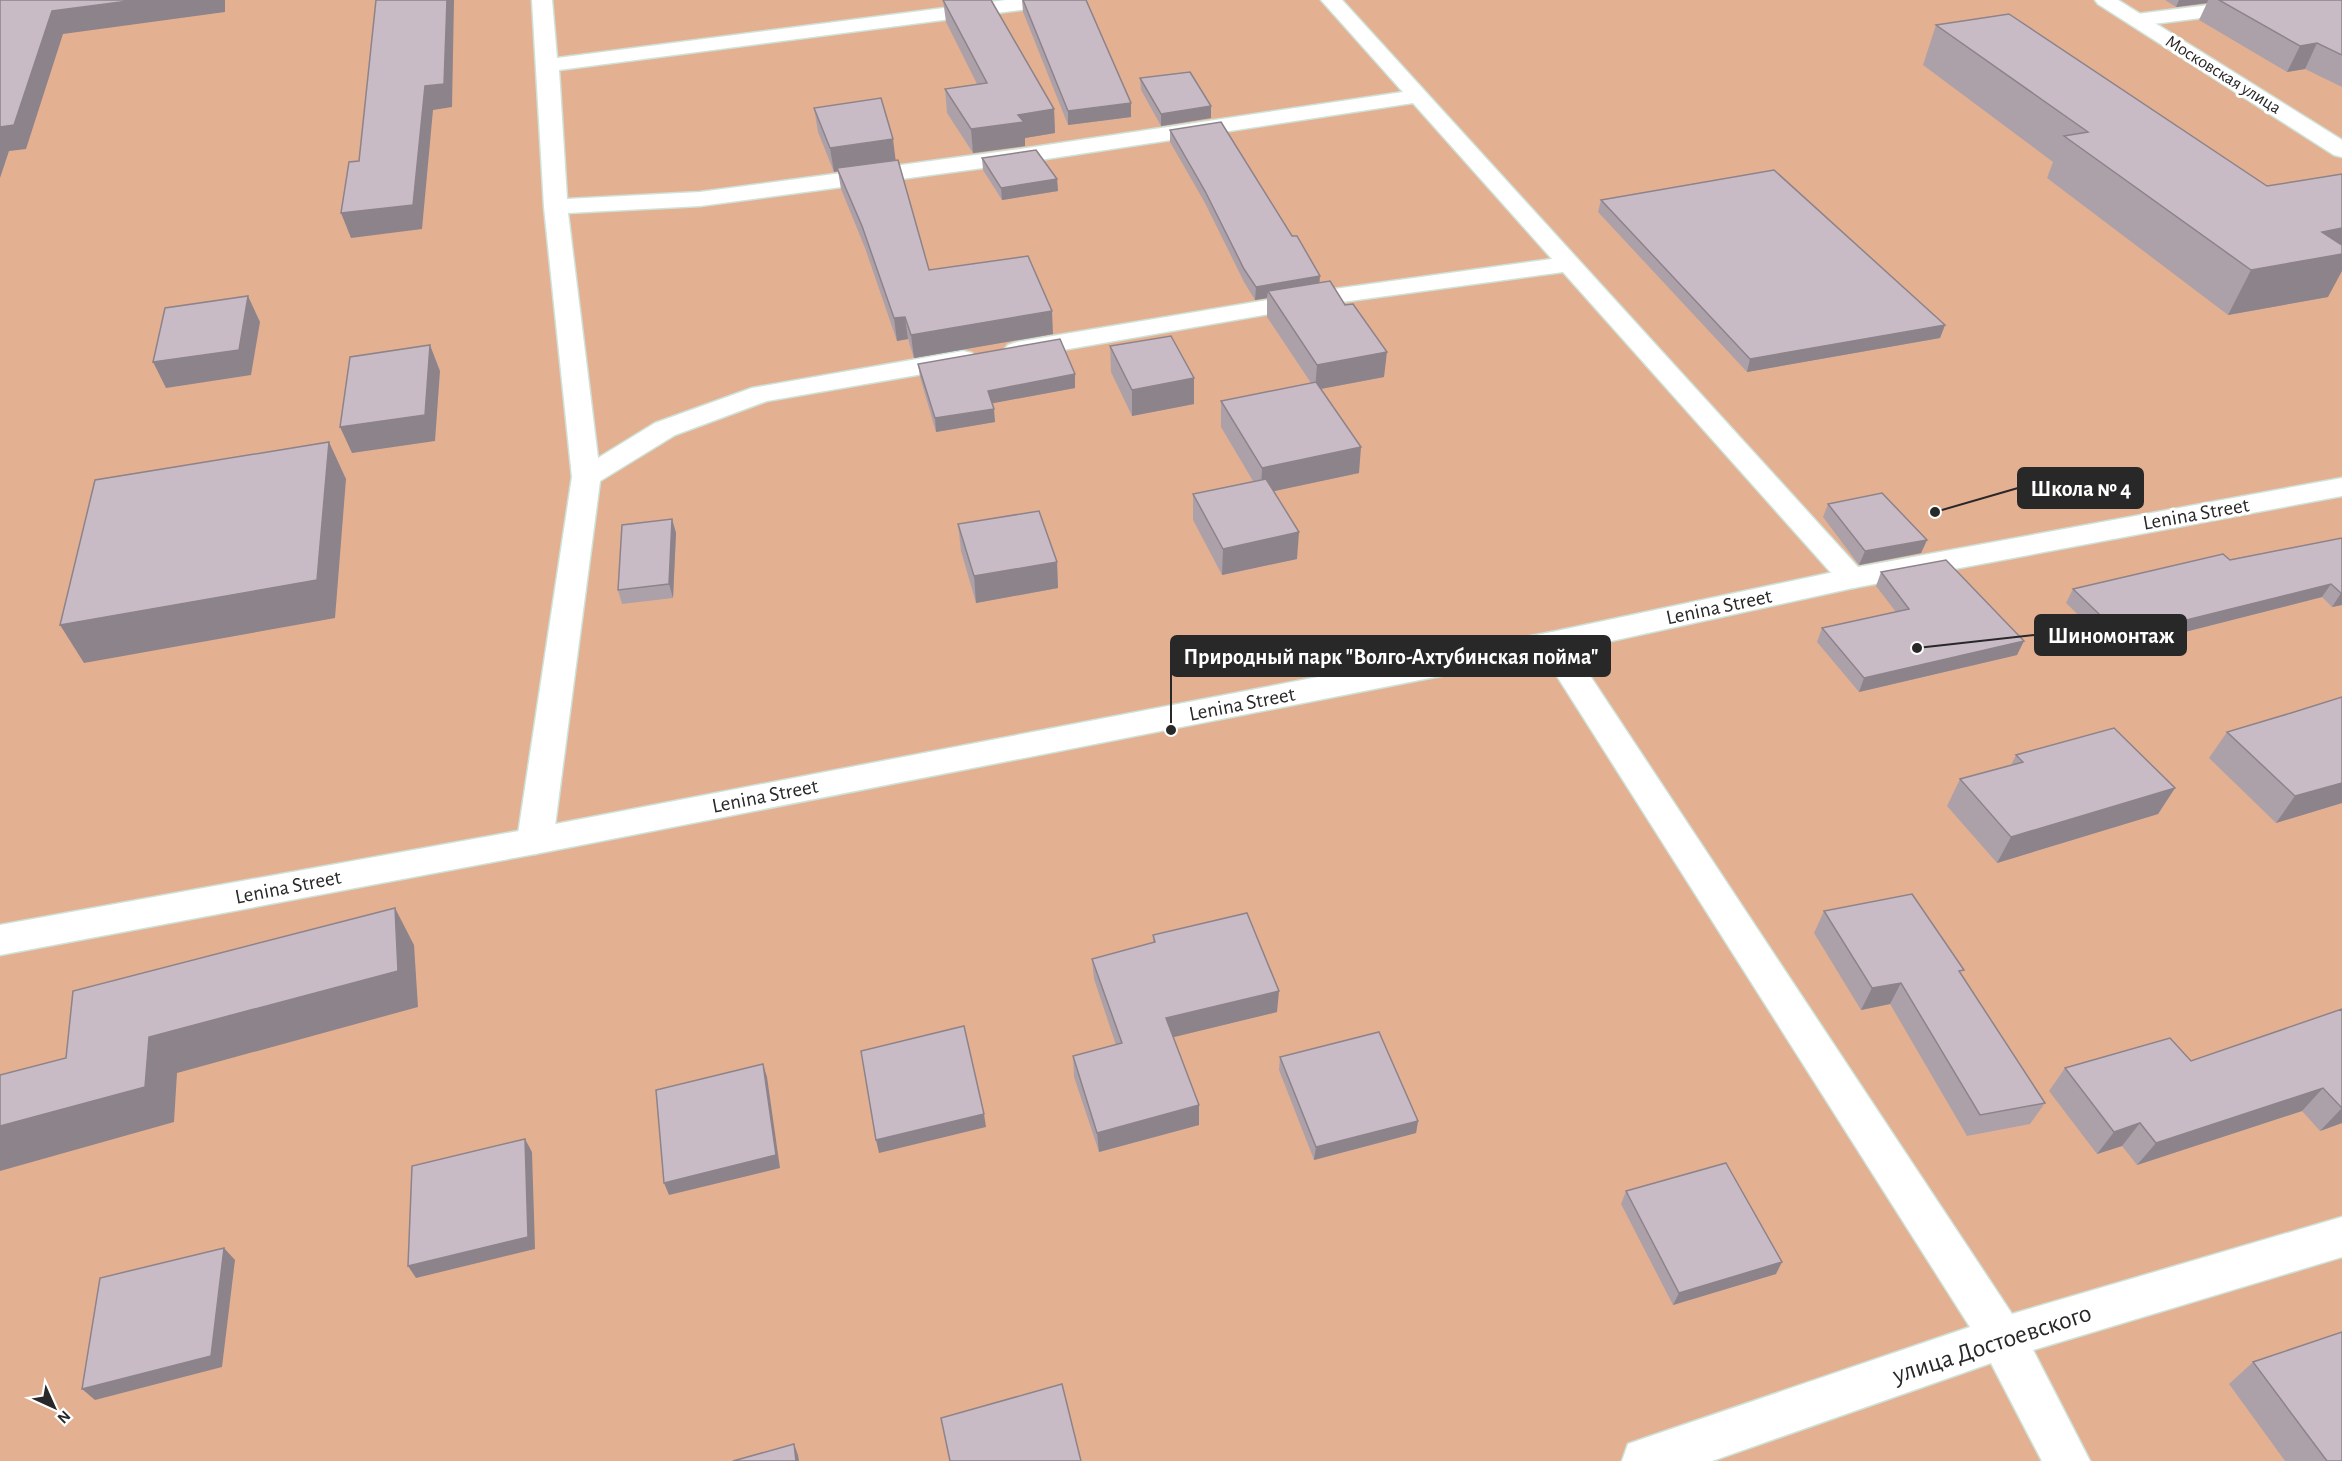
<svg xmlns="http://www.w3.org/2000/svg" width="2342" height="1461" viewBox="0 0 2342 1461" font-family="'Alegreya Sans',sans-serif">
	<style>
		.green { fill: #e4b092 }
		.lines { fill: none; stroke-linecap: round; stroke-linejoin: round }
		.minor-casing { stroke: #cee2d8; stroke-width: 3 }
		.tertiary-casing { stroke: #cee2d8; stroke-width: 3 }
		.minor { fill: #fff; fill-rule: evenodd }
		.tertiary { fill: #fff; fill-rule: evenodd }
		.wall { fill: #ada1a9 }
		.shaded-wall { fill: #8d838a }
		.building { fill: #c9bbc5; stroke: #8d838a; stroke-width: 1.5 }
		.labels { text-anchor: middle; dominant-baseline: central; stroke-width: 6; stroke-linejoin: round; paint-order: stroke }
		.far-street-label { font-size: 18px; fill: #282828; stroke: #fff }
		.street-label { font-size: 21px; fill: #282828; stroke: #fff }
		.near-street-label { font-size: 26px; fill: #282828; stroke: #fff }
		.leader { fill: none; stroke: #282828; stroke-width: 2 }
		.callout-dot { fill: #282828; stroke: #fff; stroke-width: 2 }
		.callout { fill: #282828; stroke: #282828; stroke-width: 2 }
		.callout-label { font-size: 22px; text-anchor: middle; font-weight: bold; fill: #fff }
	</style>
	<rect width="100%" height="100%" fill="#ebd9e6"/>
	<rect class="green" x="0" y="0" width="2342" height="1461"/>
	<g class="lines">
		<g class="minor-casing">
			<g id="minor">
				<polygon points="532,0 552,0 557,58 1006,0 1061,0 1058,4 1051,6 559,70 567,199 700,192 1020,149 1403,92 1321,0 1342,0 1868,578 1864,585 1853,588 1842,585 1563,272 1327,304 1017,358 1008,355 1004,350 1008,345 1017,342 1327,290 1552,259 1413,103 1020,163 700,206 568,213 598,458 655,423 752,388 963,351 972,353 976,359 972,365 963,367 767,401 675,435 600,481 553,841 547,850 535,854 523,850 517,841 572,477 544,207"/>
				<polygon points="2249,0 2305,0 2302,4 2295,6 2137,26 2130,24 2127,20 2130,16 2137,14"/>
				<polygon points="1552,632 1563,635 2012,1314 2342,1217 2342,1257 2033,1350 2090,1461 2042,1461 1991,1363 1712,1461 1622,1461 1628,1444 1645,1438 1970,1327 1536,643 1541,635"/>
			</g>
		</g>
		<g class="tertiary-casing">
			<g id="tertiary">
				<polygon points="2095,0 2118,0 2342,140 2342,157 2334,155 2098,4"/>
				<polygon points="2342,478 2342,496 1853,588 1552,654 535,854 0,955 0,925 535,828 1552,632 1853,568"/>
			</g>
		</g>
		<use href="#minor" class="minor"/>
		<use href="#tertiary" class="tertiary"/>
	</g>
	<g class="wall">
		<polygon points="943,0 1054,109 1055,133 1025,138 1025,146 973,153 947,113 945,89 977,84 946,22"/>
		<polygon points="1022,0 1086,0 1131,117 1068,125 1023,12"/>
		<polygon points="2165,0 2342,0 2342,87 2305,69 2287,72 2199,20 2207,3 2176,7"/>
		<polygon points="1936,25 2328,297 2228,315 2047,178 2053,162 1923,65"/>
		<polygon points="1140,78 1211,118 1161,126 1141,90"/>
		<polygon points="814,108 895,160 929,270 1053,334 914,358 908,339 897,341 865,248 841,189 838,171 834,172 818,132"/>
		<polygon points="1170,130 1319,283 1384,377 1321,389 1359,473 1274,491 1297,559 1222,575 1193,520 1193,494 1253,481 1221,427 1221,401 1311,383 1267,317 1267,298 1255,300 1244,282 1205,203 1170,142"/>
		<polygon points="982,158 1057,179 1058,191 1002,200 983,170"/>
		<polygon points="1601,200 1945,325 1940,338 1747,372 1598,212"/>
		<polygon points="1110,346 1194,378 1194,404 1132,416 1111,372"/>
		<polygon points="918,364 1075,388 992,403 995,422 936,432 920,377"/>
		<polygon points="1828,504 1927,540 1921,553 1859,565 1823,517"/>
		<polygon points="672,519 676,533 673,598 622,604 618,590"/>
		<polygon points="958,524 1057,562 1058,588 976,603 961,551"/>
		<polygon points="2342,538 2342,605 2332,607 2322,597 2114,650 2066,603 2073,589"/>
		<polygon points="1881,572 2017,655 1859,692 1817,642 1822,628 1896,612 1876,586"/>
		<polygon points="2227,732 2342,803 2276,823 2209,758"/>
		<polygon points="2016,755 2175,788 2158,814 1997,863 1947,806 1960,779 2011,765"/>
		<polygon points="1824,911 1961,974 2045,1103 2030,1124 1967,1136 1890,1004 1861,1010 1814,933"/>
		<polygon points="1153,935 1277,1012 1173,1037 1199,1125 1099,1152 1074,1077 1073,1056 1116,1045 1094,979 1092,959 1153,943"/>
		<polygon points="2342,1009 2342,1123 2320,1131 2302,1111 2137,1165 2122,1146 2097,1154 2049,1091 2065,1068 2191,1061"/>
		<polygon points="1280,1057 1418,1121 1416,1133 1314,1160 1279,1070"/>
		<polygon points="1626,1191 1776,1274 1673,1305 1621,1204"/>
		<polygon points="2253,1362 2342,1461 2285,1461 2229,1384"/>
	</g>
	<g class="shaded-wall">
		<polygon points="136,0 225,0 225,12 63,34 26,149 9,151 0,178 0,127 52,11"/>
		<polygon points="447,0 454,0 452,107 433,110 422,229 351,238 341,213 425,86"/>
		<polygon points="2179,0 2208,0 2207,3 2176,7"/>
		<polygon points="2317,43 2305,69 2287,72 2300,46"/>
		<polygon points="1131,103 1131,117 1068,125 1068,111"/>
		<polygon points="1211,106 1211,118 1161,126 1161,114"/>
		<polygon points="1054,109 1055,133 1025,138 1025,146 973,153 971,129 1018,115"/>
		<polygon points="893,139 896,163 837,168 838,171 834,172 830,148"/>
		<polygon points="1057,179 1058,191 1002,200 1001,188"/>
		<polygon points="2342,228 2342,271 2328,297 2228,315 2251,270 2322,232"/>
		<polygon points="1320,276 1319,289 1268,291 1267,298 1255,300 1256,287"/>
		<polygon points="248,296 260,322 251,375 166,388 153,362"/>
		<polygon points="1052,311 1053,334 914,358 911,335"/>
		<polygon points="905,317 908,339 897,341 894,318"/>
		<polygon points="1945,325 1940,338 1747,372 1750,359"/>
		<polygon points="430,345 440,371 435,441 352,453 340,427"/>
		<polygon points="1387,352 1384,377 1315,390 1317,365"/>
		<polygon points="1075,374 1075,388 989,404 988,391"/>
		<polygon points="1194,378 1194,404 1132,416 1132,390"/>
		<polygon points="994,409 995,422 936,432 935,418"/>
		<polygon points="329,442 346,479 335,618 84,663 60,625"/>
		<polygon points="1361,447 1359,473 1261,494 1262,468"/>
		<polygon points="672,519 676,533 673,598 669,584"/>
		<polygon points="1299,532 1297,559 1222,575 1223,549"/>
		<polygon points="1927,540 1921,553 1859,565 1865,551"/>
		<polygon points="1057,562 1058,588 976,603 974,576"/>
		<polygon points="2331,584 2322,597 2114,650 2122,636"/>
		<polygon points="2341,593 2342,593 2342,605 2332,607"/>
		<polygon points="2024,641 2017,655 1859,692 1864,678"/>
		<polygon points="2342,783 2342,803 2276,823 2295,796"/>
		<polygon points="2175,788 2158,814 1997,863 2011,837"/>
		<polygon points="395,908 414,945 418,1007 177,1073 174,1122 0,1171 0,1126 149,1037"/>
		<polygon points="1901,983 1890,1004 1861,1010 1872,988"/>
		<polygon points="1279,991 1277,1012 1166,1039 1166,1018"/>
		<polygon points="763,1064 767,1077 780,1168 669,1195 664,1183"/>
		<polygon points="2323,1088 2302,1111 2137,1165 2156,1143"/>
		<polygon points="1199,1105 1199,1125 1099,1152 1097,1133"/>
		<polygon points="2342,1108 2342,1123 2320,1131"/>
		<polygon points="984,1114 986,1127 879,1153 876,1140"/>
		<polygon points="1418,1121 1416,1133 1314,1160 1316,1147"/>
		<polygon points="2140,1123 2122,1146 2097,1154 2114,1132"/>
		<polygon points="525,1139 532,1152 535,1249 416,1278 408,1266"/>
		<polygon points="224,1248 235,1260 222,1367 95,1400 82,1389"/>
		<polygon points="1782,1262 1776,1274 1673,1305 1679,1293"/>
		<polygon points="794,1444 798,1455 799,1461 796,1461"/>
	</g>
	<g class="building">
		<polygon points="0,0 136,0 52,11 14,125 0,127"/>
		<polygon points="376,0 447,0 444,84 425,86 413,205 341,213 349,162 359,161"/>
		<polygon points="943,0 991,0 1054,109 1018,115 1024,122 971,129 945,89 987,83"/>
		<polygon points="1023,0 1086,0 1131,103 1068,111"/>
		<polygon points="2219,0 2342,0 2342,55 2317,43 2300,46"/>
		<polygon points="2009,14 2267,186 2342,174 2342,228 2322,232 2342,245 2342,254 2251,270 2064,136 2088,132 1936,25"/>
		<polygon points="1190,72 1211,106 1161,114 1140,78"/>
		<polygon points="881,98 893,139 830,148 814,108"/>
		<polygon points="1221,122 1292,236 1297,236 1320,276 1256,287 1244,269 1205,191 1170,130"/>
		<polygon points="1036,150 1057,179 1001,188 982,158"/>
		<polygon points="898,160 929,270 1028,256 1052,311 911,335 905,317 894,318 862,226 837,168"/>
		<polygon points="1774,170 1945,325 1750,359 1601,200"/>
		<polygon points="1330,281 1345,305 1353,304 1387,352 1317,365 1268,291"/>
		<polygon points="248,296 239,350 153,362 165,308"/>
		<polygon points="1171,336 1194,378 1132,390 1110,346"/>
		<polygon points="1060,339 1075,374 988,391 994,409 935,418 918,364"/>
		<polygon points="430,345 425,415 340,427 350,357"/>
		<polygon points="1316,382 1361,447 1262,468 1221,401"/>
		<polygon points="329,442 317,580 60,625 95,480"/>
		<polygon points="1266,479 1299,532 1223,549 1193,494"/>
		<polygon points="1882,493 1927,540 1865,551 1828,504"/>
		<polygon points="1039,511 1057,562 974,576 958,524"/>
		<polygon points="672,519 669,584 618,590 622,525"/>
		<polygon points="2342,538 2342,593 2341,593 2331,584 2122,636 2073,589 2223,554 2230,560"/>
		<polygon points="1946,560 2024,641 1864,678 1822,628 1909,609 1881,572"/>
		<polygon points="2342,697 2342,783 2295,796 2227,732 2291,713"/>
		<polygon points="2114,728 2175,788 2011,837 1960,779 2023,762 2016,755"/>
		<polygon points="1912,894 1964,970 1959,971 2045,1103 1980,1115 1901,983 1872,988 1824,911"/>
		<polygon points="395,908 398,971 149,1037 145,1087 0,1126 0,1075 66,1058 73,991"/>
		<polygon points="1247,913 1279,991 1166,1018 1199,1105 1097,1133 1073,1056 1122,1043 1092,959 1155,942 1153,935"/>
		<polygon points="2342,1009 2342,1108 2323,1088 2156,1143 2140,1123 2114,1132 2065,1068 2170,1038 2191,1061"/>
		<polygon points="964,1026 984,1114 876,1140 861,1051"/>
		<polygon points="1379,1032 1418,1121 1316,1147 1280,1057"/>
		<polygon points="763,1064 776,1155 664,1183 656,1090"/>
		<polygon points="525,1139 528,1237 408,1266 412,1166"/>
		<polygon points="1726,1163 1782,1262 1679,1293 1626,1191"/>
		<polygon points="224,1248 211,1356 82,1389 100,1278"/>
		<polygon points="2342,1332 2342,1461 2327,1461 2253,1362"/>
		<polygon points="1062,1384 1081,1461 950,1461 941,1418"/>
		<polygon points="794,1444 796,1461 733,1461"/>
	</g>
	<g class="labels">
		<g class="far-street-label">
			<text transform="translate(2223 75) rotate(32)">Московская улица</text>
		</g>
		<g class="street-label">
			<text transform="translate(2196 514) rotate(-10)">Lenina Street</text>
			<text transform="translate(1719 607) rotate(-12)">Lenina Street</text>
			<text transform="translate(1242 704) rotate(-11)">Lenina Street</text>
			<text transform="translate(765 796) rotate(-11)">Lenina Street</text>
			<text transform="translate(288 887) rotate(-11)">Lenina Street</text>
		</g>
		<g class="near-street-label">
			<text transform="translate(1992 1344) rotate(-18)">улица Достоевского</text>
		</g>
	</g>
	<path class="leader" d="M1935 512L2018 488M1917 648L2035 635M1171 730L1171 656"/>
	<g class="callout-dot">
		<circle cx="1935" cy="512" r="6"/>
		<circle cx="1917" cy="648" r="6"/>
		<circle cx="1171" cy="730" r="6"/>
	</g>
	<g class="callout">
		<rect x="2018" y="468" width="125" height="40" rx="6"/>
		<rect x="2035" y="615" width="151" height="40" rx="6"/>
		<rect x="1171" y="636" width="439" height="40" rx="6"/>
	</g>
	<g class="callout-label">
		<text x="2081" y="496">Школа № 4</text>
		<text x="2111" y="643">Шиномонтаж</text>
		<text x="1391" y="664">Природный парк "Волго-Ахтубинская пойма"</text>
	</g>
	<g transform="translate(54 1407) rotate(135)" stroke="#ffffff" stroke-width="4.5" paint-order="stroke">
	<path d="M0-4.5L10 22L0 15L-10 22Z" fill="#282828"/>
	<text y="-9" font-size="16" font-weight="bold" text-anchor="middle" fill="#282828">N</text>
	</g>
</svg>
